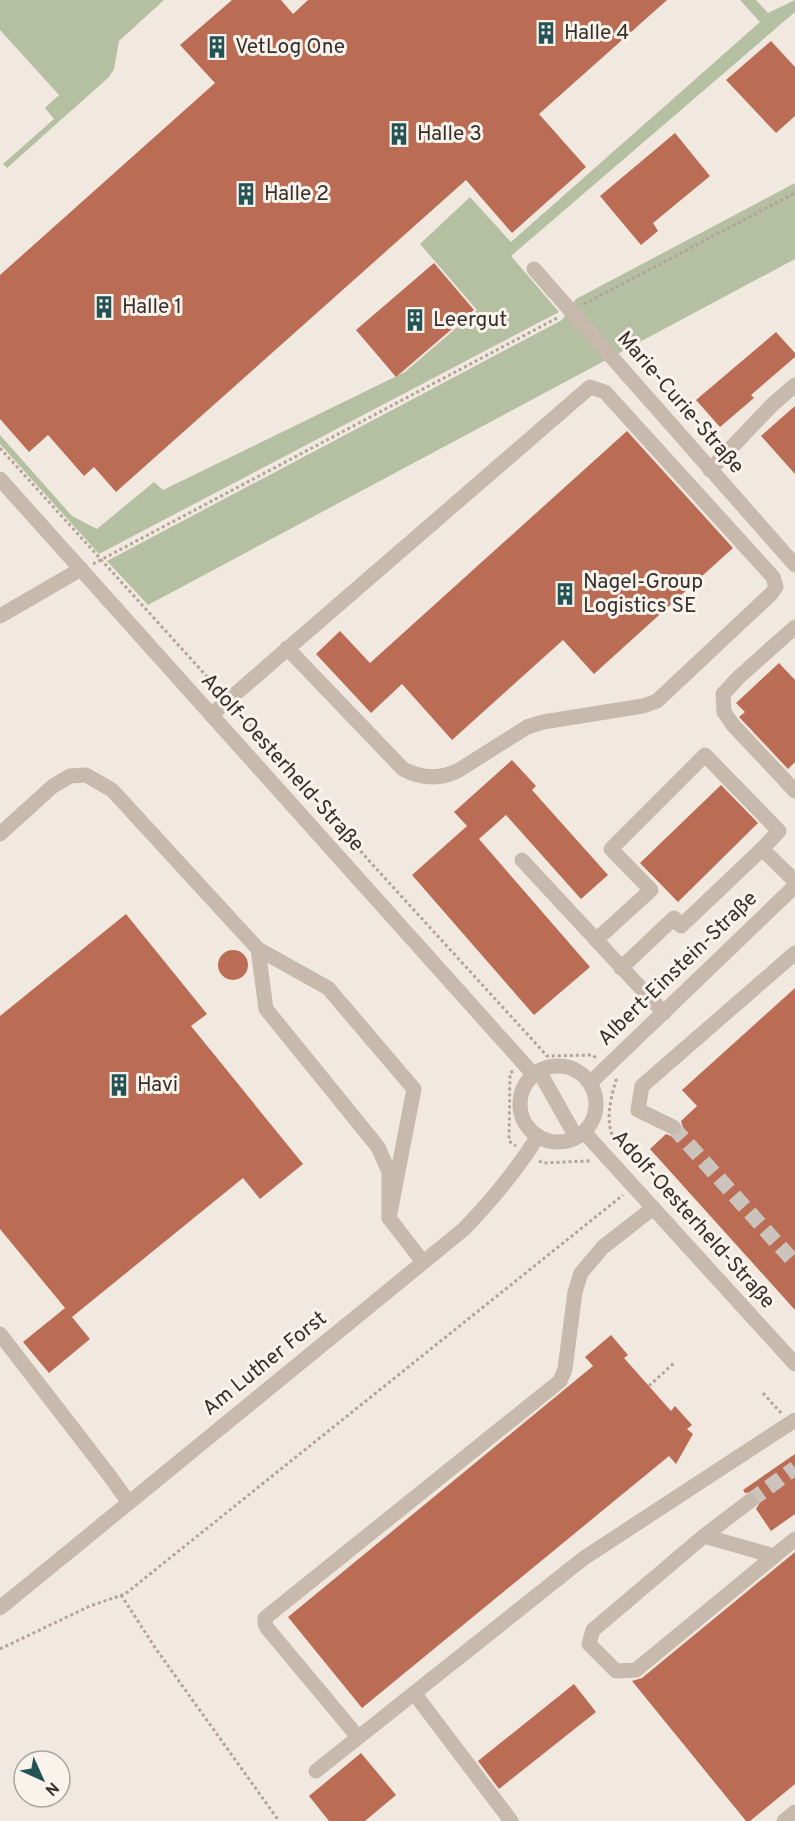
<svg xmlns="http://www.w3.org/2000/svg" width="795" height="1821" viewBox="0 0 795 1821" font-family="Overpass,sans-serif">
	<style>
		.green { fill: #b5bfa1 }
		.building { fill: #bb6c54 }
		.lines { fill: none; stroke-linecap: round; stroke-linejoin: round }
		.minor-tunnel { stroke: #ccc4bc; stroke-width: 15; stroke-dasharray: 15 8; stroke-linecap: butt }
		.path { stroke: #b4a397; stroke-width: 3; stroke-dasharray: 3 3; stroke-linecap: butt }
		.minor { stroke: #c8b9ad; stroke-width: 15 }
		.labels { text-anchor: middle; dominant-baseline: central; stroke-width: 6; stroke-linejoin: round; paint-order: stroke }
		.poi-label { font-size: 21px; fill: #372f2b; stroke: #f9f3ec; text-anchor: start }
		.street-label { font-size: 21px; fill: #372f2b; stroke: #f9f3ec }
	</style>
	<rect width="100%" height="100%" fill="#f1e9e0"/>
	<g class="green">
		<polygon points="0,0 164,0 119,41 114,69 109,77 7,168 3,164 54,119 45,108 59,95 0,30"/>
		<polygon points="740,0 756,0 768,13 795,0 795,12 511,256 559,312 99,554 0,444 0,435 72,516 97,529 154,482 163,490 405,372 477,310 420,244 470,197 511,242 760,22"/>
		<polygon points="795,183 795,259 148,605 107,561 562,320 576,299"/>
	</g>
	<g class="building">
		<polygon points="232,0 281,0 293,14 308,0 667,0 539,114 586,167 512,233 466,180 116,492 94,467 84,476 48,435 29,452 0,419 0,275 215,83 180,45"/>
		<polygon points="771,41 795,67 795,116 776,133 726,80"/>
		<polygon points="675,133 710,176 653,223 658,231 641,245 600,196"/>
		<polygon points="434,263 474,310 396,377 356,330"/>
		<polygon points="776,332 795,353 795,357 751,395 754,398 720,427 696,400"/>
		<polygon points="795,406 795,474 761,436"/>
		<polygon points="627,431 733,548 594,674 563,640 452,740 402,684 371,713 316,654 340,631 370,663"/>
		<polygon points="779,663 795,680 795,762 788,769 741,719 739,717 745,712 736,703"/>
		<polygon points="512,760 536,786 532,790 608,875 581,899 506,815 479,839 590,967 534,1015 412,875 467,826 454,812"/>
		<polygon points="721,785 758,823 678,902 640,863"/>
		<polygon points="126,914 207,1014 191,1026 303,1164 260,1199 243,1178 72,1317 90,1339 49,1373 23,1342 65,1308 0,1229 0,1016"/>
		<circle cx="233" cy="965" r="15"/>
		<polygon points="795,988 795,1310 650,1149 666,1134 673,1137 679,1135 683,1127 681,1121 697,1106 682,1090"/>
		<polygon points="611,1335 628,1355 624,1358 671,1411 675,1406 692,1425 687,1429 693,1434 676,1464 669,1456 362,1708 288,1617 593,1366 585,1357"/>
		<polygon points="795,1454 795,1514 771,1531 756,1509 759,1504 758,1496 753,1492 745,1493 743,1490"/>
		<polygon points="795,1552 795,1784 750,1821 746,1821 632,1681 642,1678"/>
		<polygon points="574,1684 596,1712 499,1789 478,1761"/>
		<polygon points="361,1753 396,1795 365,1821 329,1821 309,1796"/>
	</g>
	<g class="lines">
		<g class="minor-tunnel">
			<polyline points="673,1127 795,1263"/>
			<polyline points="750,1501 795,1468"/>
		</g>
		<g class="path">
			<polyline points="584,304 795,193"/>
			<polyline points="0,448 220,691"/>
			<polyline points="93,564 559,317"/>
			<polyline points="238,711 372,864 539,1047 547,1056 593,1055 596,1058"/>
			<polyline points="513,1071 510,1073 509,1141 516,1146"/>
			<path d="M611,1140L613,1137C605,1119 611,1098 616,1080L615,1078"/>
			<polyline points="539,1161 543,1163 588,1161 591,1159"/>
			<polyline points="649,1386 675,1362"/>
			<polyline points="763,1393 781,1413"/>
			<polyline points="121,1595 156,1649 279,1821"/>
			<polyline points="0,1649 90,1606 125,1594 623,1195"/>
		</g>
		<g class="minor">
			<polyline points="534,269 795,565"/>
			<polyline points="710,470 772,405 795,385"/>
			<polyline points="0,479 534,1075"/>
			<polyline points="0,616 81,569"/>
			<polyline points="795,627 740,676 723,694 724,712 733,725 795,791"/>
			<path d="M211,715L590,387L605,392L773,577L776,587L771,594L657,701L643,706L543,722L527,727L459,770C440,780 422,779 403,769L287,648"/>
			<polyline points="0,834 53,786 70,776 86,775 112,790 258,949 328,988 414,1089 389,1218"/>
			<polyline points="522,860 664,1013"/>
			<polyline points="596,940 651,890 611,849 705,755 779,831 762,849 795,881"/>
			<polyline points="258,949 266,1009 378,1147 389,1172 389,1218 423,1262"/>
			<polyline points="621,968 674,918 681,926 762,849"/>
			<circle cx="558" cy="1104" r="38"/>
			<polyline points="539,1071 576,1137"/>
			<polyline points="590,1083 795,886"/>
			<polyline points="673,1127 638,1110 642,1086 795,953"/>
			<polyline points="584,1132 795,1364"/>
			<polyline points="0,1334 109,1475 129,1503"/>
			<polyline points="704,1536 750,1501"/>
			<polyline points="774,1556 704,1536 593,1630 589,1644 616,1671 636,1670 795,1539"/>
			<path d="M0,1608L464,1229C492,1200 517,1170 538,1136"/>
			<polyline points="414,1693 511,1821"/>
			<polyline points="358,1737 267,1628 265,1623 265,1618 560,1381 565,1369 575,1292 581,1273 603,1247 653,1208"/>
			<polyline points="316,1771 584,1558 795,1420"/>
			<polyline points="784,1821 795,1812"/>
		</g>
	</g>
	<defs>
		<g id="building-bare" transform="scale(1.8)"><path d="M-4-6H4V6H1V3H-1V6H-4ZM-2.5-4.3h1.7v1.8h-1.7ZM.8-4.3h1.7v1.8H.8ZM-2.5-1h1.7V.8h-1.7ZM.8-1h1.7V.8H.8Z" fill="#245355" stroke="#f9f3ec" stroke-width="2.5" paint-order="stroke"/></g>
	</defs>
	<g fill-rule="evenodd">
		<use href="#building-bare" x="546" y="33"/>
		<use href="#building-bare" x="217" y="47"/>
		<use href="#building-bare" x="399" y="134"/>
		<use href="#building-bare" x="246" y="194"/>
		<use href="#building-bare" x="104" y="307"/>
		<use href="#building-bare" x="415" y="320"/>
		<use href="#building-bare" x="565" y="594"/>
		<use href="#building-bare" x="119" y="1085"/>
	</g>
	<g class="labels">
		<g class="poi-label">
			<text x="564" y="33">Halle 4</text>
			<text x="235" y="47">VetLog One</text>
			<text x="417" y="134">Halle 3</text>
			<text x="264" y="194">Halle 2</text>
			<text x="122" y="307">Halle 1</text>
			<text x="433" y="320">Leergut</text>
			<text x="583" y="582">Nagel-Group<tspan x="583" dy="24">Logistics SE</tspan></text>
			<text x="137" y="1085">Havi</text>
		</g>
		<g class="street-label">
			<text transform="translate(680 403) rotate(49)">Marie-Curie-Straße</text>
			<text transform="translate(282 763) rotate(48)">Adolf-Oesterheld-Straße</text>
			<text transform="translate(678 969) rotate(-44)">Albert-Einstein-Straße</text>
			<text transform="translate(693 1220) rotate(48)">Adolf-Oesterheld-Straße</text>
			<text transform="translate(265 1364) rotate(-39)">Am Luther Forst</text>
		</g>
	</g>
	<g transform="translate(42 1779) rotate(135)"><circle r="28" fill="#f9f3ec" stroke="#aba59f" stroke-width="1.5"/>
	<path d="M0-4.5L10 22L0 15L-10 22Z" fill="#245355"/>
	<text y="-9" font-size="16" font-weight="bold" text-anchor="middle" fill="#372f2b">N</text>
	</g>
</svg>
